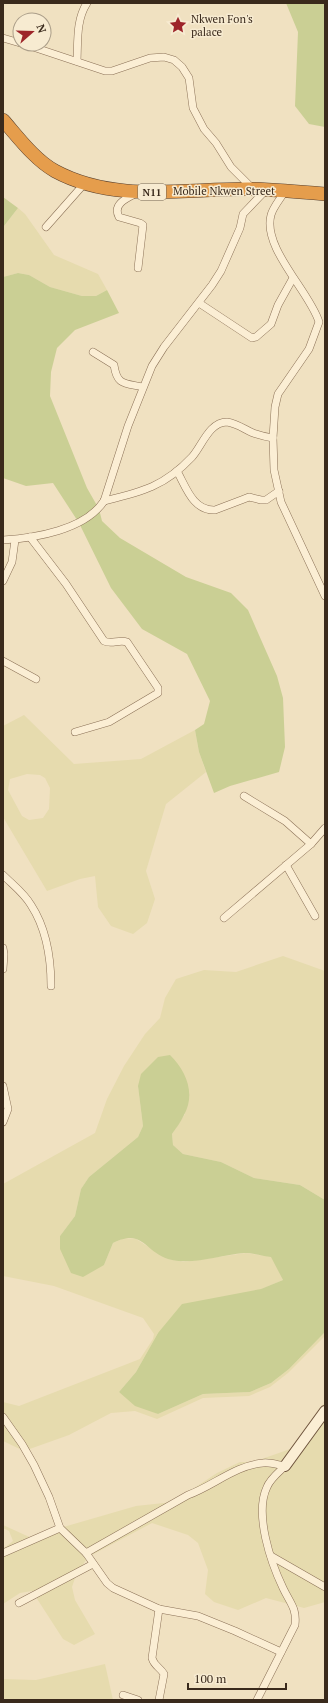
<svg xmlns="http://www.w3.org/2000/svg" width="328" height="1703" viewBox="0 0 328 1703" font-family="'PT Serif',serif">
	<style>
		.farmland { fill: #e6dbae; fill-rule: evenodd }
		.green { fill: #cacf94 }
		.lines { fill: none; stroke-linecap: round; stroke-linejoin: round }
		.street-casing { stroke: #8b7157; stroke-width: 8 }
		.secondary-casing { stroke: #6d523b; stroke-width: 12 }
		.highway-casing { stroke: #583f2c; stroke-width: 14 }
		.street { stroke: #fbeed4; stroke-width: 7 }
		.secondary { stroke: #fbeed4; stroke-width: 10 }
		.highway { stroke: #e59d4c; stroke-width: 13 }
		.labels { text-anchor: middle; dominant-baseline: central; stroke-width: 3; stroke-linejoin: round; paint-order: stroke }
		.shield { fill: #f7ebd1; stroke: #736452; stroke-width: 1 }
		.shield-label { font-size: 10px; font-weight: bold; fill: #3a2a1c }
		.poi-label { font-size: 11px; fill: #3a2a1c; stroke: #f7ebd1; text-anchor: start }
		.street-label { font-size: 11px; fill: #3a2a1c; stroke: #f7ebd1 }
	</style>
	<rect width="100%" height="100%" fill="#f0e1c1"/>
	<g class="farmland">
		<polygon points="18,208 25,214 54,255 98,274 107,290 96,296 82,296 50,287 29,275 18,273 3,277 4,226"/>
		<path d="M24,715L74,764L141,759L195,730L199,752L206,772L166,804L146,871L155,899L147,923L133,934L111,926L98,907L95,876L80,879L47,891L3,817V726ZM27,774L40,775L45,778L50,788L49,809L43,818L29,820L22,816L8,790L10,779Z"/>
		<polygon points="283,956 325,971 325,1200 300,1185 254,1178 221,1162 183,1154 173,1145 172,1134 185,1114 138,1086 143,1126 138,1137 89,1177 81,1189 75,1216 60,1236 104,1265 113,1243 124,1238 136,1239 166,1258 183,1262 246,1253 272,1257 283,1280 158,1333 136,1372 119,1392 158,1414 203,1394 250,1392 271,1383 289,1369 325,1332 325,1336 288,1373 270,1387 249,1396 203,1398 157,1419 135,1411 111,1413 69,1435 24,1451 3,1441 3,1402 19,1406 140,1359 153,1339 154,1334 143,1318 54,1286 3,1276 3,1184 95,1133 107,1099 124,1066 145,1034 160,1018 165,998 176,979 204,970 236,972"/>
		<polygon points="325,1402 325,1602 304,1608 266,1598 238,1610 214,1602 205,1594 208,1570 198,1543 188,1535 152,1523 88,1557 76,1575 72,1587 75,1600 95,1634 74,1645 63,1639 32,1591 20,1593 3,1604 3,1549 13,1541 9,1531 3,1528 3,1525 36,1540 60,1528 136,1506 173,1502 217,1473 240,1462 253,1462 293,1448"/>
		<polygon points="105,1664 113,1700 3,1700 3,1679 36,1680"/>
	</g>
	<g class="green">
		<polygon points="286,3 325,3 325,127 309,124 295,106 298,32"/>
		<polygon points="3,197 18,208 4,226 3,230"/>
		<polygon points="18,273 29,275 50,287 82,296 96,296 107,290 119,313 75,330 57,348 51,372 50,396 87,488 99,509 102,521 120,538 186,577 231,593 248,610 277,676 283,698 285,747 279,772 230,786 214,793 199,752 195,730 204,724 210,701 187,654 142,629 111,588 79,523 53,483 26,486 3,478 3,277"/>
		<path d="M170,1055C186,1071 196,1093 184,1115C181,1122 176,1128 172,1134L173,1145L183,1154L221,1162L254,1178L300,1185L325,1200V1332L289,1369L271,1383L250,1392L203,1394L158,1414L135,1406L119,1392L136,1372L158,1333L182,1304L261,1289L283,1280L271,1257C263,1256 253,1253 244,1253C220,1255 191,1266 168,1259C144,1251 143,1228 113,1243L104,1265L83,1277L71,1273L60,1249V1236L75,1216L81,1189L89,1177L138,1137L143,1126L138,1086L141,1074L158,1057Z"/>
	</g>
	<g class="lines">
		<g class="street-casing">
			<g id="street">
				<polyline points="3,38 20,43"/>
				<polyline points="24,44 105,71 112,71 150,58 164,57 174,60 182,67 189,78 193,108 204,129 216,143 231,167 253,189"/>
				<path d="M77,61C78,41 76,20 87,3"/>
				<path d="M285,191C281,198 273,207 271,215C262,248 310,292 319,322L309,349L278,394L275,407L273,438L274,470L281,502L325,596"/>
				<path d="M137,193C127,198 112,204 119,217L140,223L143,225L138,268"/>
				<polyline points="46,227 84,184"/>
				<polyline points="199,303 252,338 256,337 271,324 278,305 293,278"/>
				<path d="M93,352L114,365C117,386 125,383 143,387"/>
				<path d="M177,471C186,487 193,511 215,510L244,499L249,497L261,500H266L279,491"/>
				<path d="M104,501C141,492 164,487 192,457C202,446 209,422 227,422C236,423 244,429 253,433C259,435 266,437 273,438"/>
				<path d="M30,537L66,584L104,641C112,645 119,639 127,642L158,688V693L109,722L75,732"/>
				<path d="M3,540C35,538 85,530 104,501L128,426L152,366L164,347L212,285L221,271L240,228L243,214L265,191"/>
				<polyline points="3,581 12,562 15,540"/>
				<polyline points="3,661 36,679"/>
				<polyline points="244,796 285,821 311,844"/>
				<polyline points="286,865 315,916"/>
				<path d="M3,875C13,885 24,893 31,905C46,928 51,959 51,986"/>
				<polyline points="224,918 311,844 325,828"/>
				<polyline points="3,948 4,954 3,969"/>
				<polyline points="3,1086 8,1109 3,1122"/>
				<path d="M3,1417L22,1444L34,1465L49,1497L60,1528L86,1553L188,1495C213,1486 236,1465 263,1463C270,1462 278,1465 285,1466"/>
				<polyline points="3,1553 60,1528"/>
				<polyline points="86,1553 107,1583 113,1588 159,1609 198,1616 235,1631 281,1652"/>
				<polyline points="271,1556 325,1587"/>
				<polyline points="19,1603 93,1564"/>
				<polyline points="123,1695 138,1700"/>
				<path d="M159,1700L164,1674C160,1667 154,1666 152,1658L159,1609"/>
				<path d="M257,1700L295,1625C297,1608 290,1603 283,1588C271,1563 254,1514 267,1487C270,1479 279,1472 285,1466"/>
			</g>
		</g>
		<g class="secondary-casing">
			<polyline id="secondary" points="285,1466 325,1411"/>
		</g>
		<g class="highway-casing">
			<path id="highway" d="M3,120C18,137 35,160 55,171C116,204 187,188 252,189C276,190 301,192 325,194"/>
		</g>
		<use href="#street" class="street"/>
		<use href="#secondary" class="secondary"/>
		<use href="#highway" class="highway"/>
	</g>
	<defs>
		<g id="sight-bare" transform="scale(1.38)"><path d="M0-6L1.8-2.2L6-1.7L2.9 1.2L3.7 5.4L0 3.3L-3.7 5.4L-2.9 1.2L-6-1.7L-1.8-2.2Z" fill="#9d2429" stroke="#f7ebd1" stroke-width="2.5" paint-order="stroke"/></g>
	</defs>
	<g fill-rule="evenodd">
		<use href="#sight-bare" x="178" y="25"/>
	</g>
	<g class="labels">
		<rect class="shield" x="138" y="184" width="28" height="16" rx="3"/>
		<g class="shield-label">
			<text x="152" y="192">N11</text>
		</g>
		<g class="poi-label">
			<text x="191" y="19">Nkwen Fon's<tspan x="191" dy="13">palace</tspan></text>
		</g>
		<g class="street-label">
			<text x="224" y="191">Mobile Nkwen Street</text>
		</g>
	</g>
	<rect width="328" height="1703" fill="none" stroke="#3a2a1c" stroke-width="8"/>
	<g transform="translate(32 32) rotate(70)"><circle r="19" fill="#f7ebd1" stroke="#ab9e89"/>
	<path d="M0-3L7 15L0 10L-7 15Z" fill="#9d2429"/>
	<text y="-6" font-size="11" font-weight="bold" text-anchor="middle" fill="#3a2a1c">N</text>
	</g>
	<path d="M188 1683v6h98v-6" fill="none" stroke="#3a2a1c" stroke-width="2"/>
	<text x="194" y="1683" font-size="12" fill="#3a2a1c" stroke="#f7ebd1" stroke-width="3" paint-order="stroke">100 m</text>
</svg>
